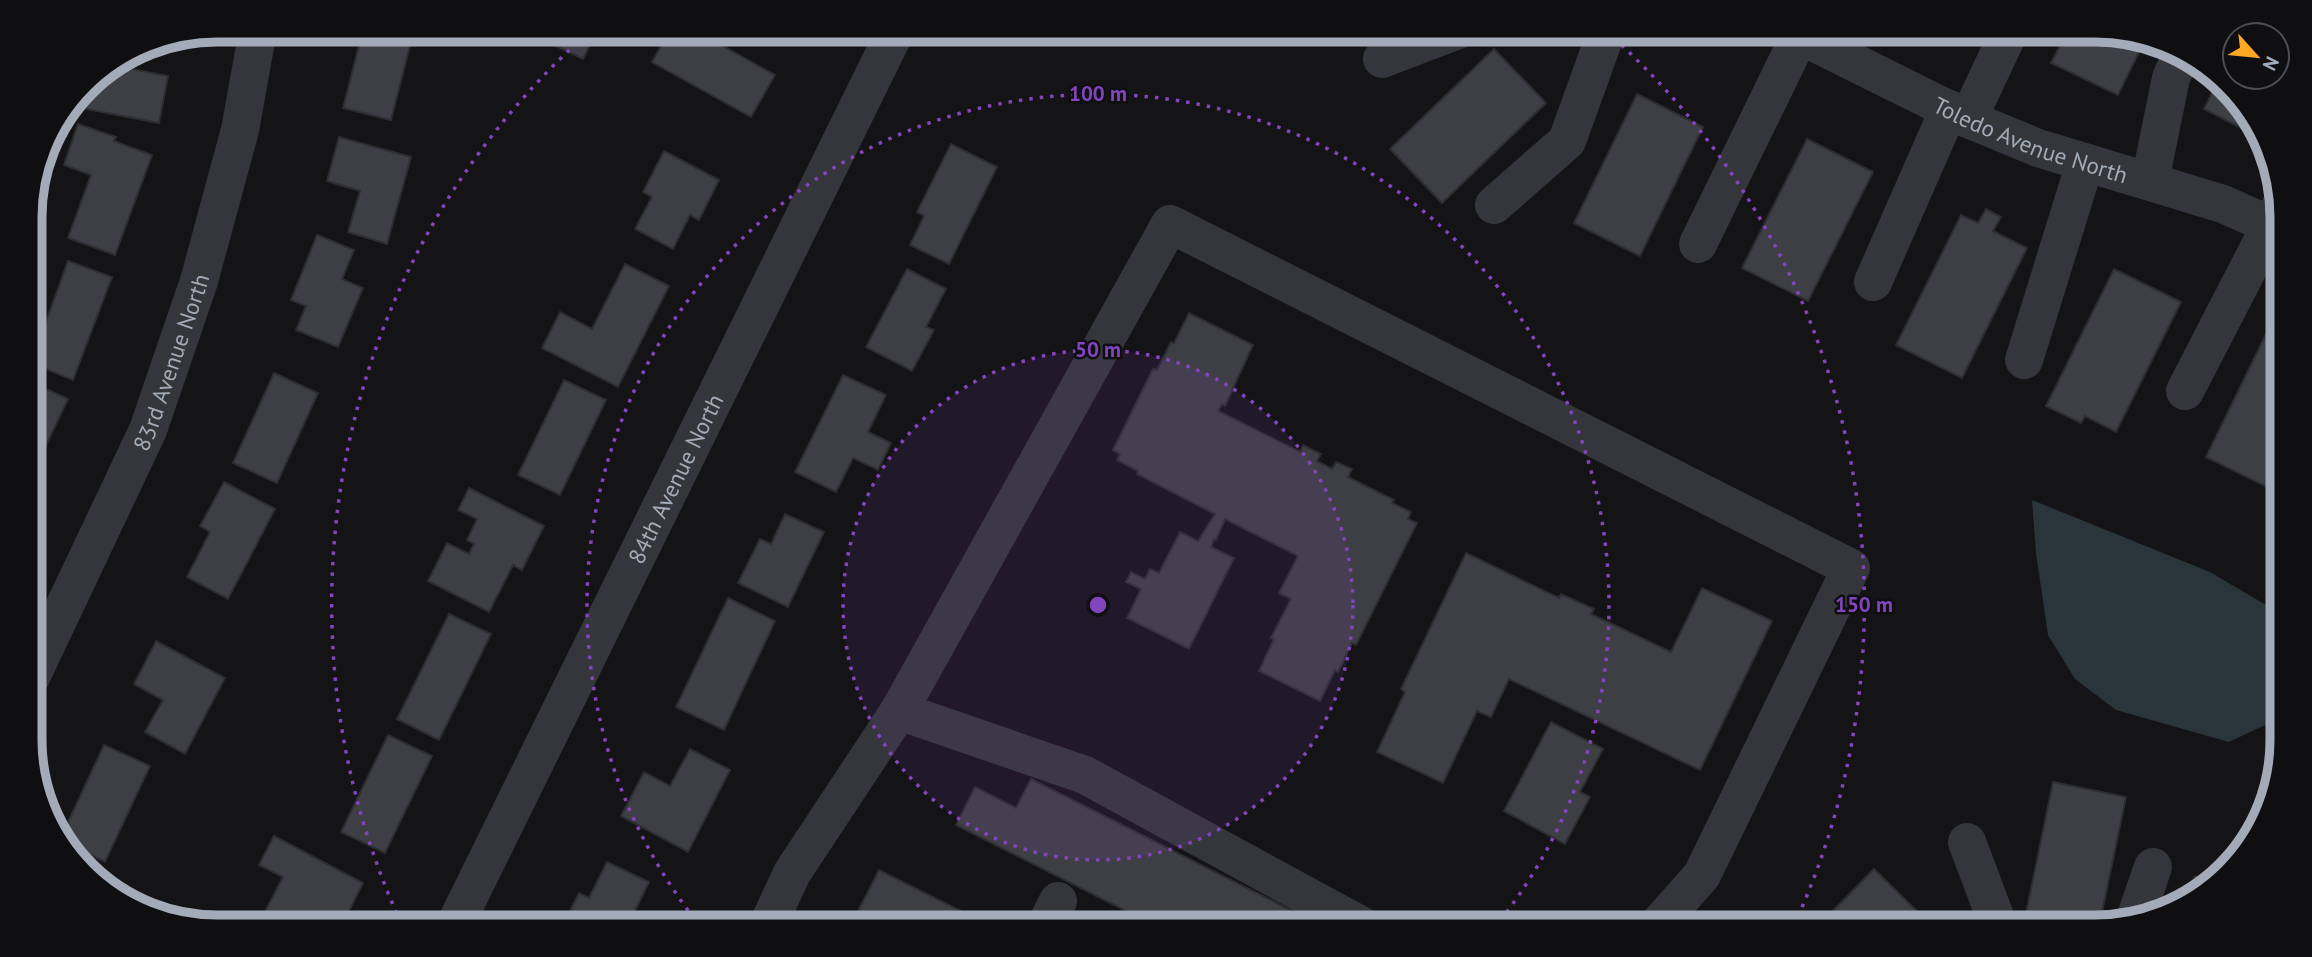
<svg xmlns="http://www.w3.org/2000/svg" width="2312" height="957" viewBox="0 0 2312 957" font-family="'PT Sans',sans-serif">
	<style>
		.water { fill: #29343b }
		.building { fill: #3e3f44; stroke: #2e2e32; stroke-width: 2 }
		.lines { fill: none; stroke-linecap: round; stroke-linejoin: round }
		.minor { stroke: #34363b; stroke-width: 38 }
		.ring { fill: none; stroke: #8345be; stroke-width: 3.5; stroke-dasharray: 3.5 7 }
		.labels { text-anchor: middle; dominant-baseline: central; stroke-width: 5; stroke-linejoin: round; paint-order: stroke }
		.street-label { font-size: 23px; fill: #a4abb8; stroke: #0f0f11 }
		.rim { fill: none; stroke: #a4abb8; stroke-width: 9 }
		.centre { fill: #8345be; stroke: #0f0f11; stroke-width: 3.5 }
		.ring-label { font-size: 21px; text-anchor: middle; font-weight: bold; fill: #8345be; stroke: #0f0f11; stroke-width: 5; stroke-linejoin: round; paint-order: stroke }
	</style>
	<rect width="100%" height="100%" fill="#141416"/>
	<polygon class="water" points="2032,500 2210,572 2266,605 2282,609 2282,717 2229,742 2116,710 2075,679 2048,635 2036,553"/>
	<g class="building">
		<polygon points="363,30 414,30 391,120 343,108"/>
		<polygon points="523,30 597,30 583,59"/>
		<polygon points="670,30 694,30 775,75 751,117 652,62"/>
		<polygon points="2068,30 2095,30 2145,40 2118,95 2051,63"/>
		<polygon points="1494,49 1546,103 1442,203 1390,149"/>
		<polygon points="111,65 168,76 159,123 86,109 92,78"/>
		<polygon points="2217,82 2243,103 2257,136 2204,109"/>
		<polygon points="1637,94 1703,127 1640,256 1574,223"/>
		<polygon points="78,124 116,137 114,141 152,155 115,255 68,238 91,175 64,165"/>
		<polygon points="339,137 411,157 387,244 348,232 360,191 327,181"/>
		<polygon points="1807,139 1873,172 1808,301 1742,268"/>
		<polygon points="951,144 997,167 949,264 910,245 924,216 917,212"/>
		<polygon points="664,151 719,180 699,220 690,215 673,249 635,229 652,197 643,192"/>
		<polygon points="1986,209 2001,217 1993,231 2027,248 1962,378 1896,345 1961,215 1978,223"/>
		<polygon points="317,235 354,250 342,279 363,288 338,347 296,330 306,306 291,300"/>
		<polygon points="68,261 112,277 73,380 31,363"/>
		<polygon points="625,264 669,286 618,387 542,348 560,312 592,329"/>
		<polygon points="907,269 946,289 926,327 934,330 912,371 866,347"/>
		<polygon points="2114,269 2181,302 2116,432 2085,416 2081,423 2046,406"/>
		<polygon points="1189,313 1253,345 1225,406 1222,404 1218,411 1300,452 1303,445 1321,454 1317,461 1332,469 1336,462 1352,469 1348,477 1394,500 1392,503 1411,512 1408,519 1417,523 1356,645 1352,643 1338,672 1335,670 1320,701 1259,671 1274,639 1271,638 1291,599 1279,593 1298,556 1225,519 1216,540 1214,539 1211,547 1234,558 1189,649 1127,618 1141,589 1126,582 1131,572 1145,579 1150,569 1159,573 1180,532 1198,541 1215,514 1137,474 1138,471 1117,460 1120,454 1113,450 1153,369 1157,370 1171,342 1174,343"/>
		<polygon points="2270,326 2281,332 2281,472 2273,490 2206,457"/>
		<polygon points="274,373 318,393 277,483 233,463"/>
		<polygon points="843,375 886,395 868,432 891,443 878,470 853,458 836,492 795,472"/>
		<polygon points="564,380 606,400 560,495 518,475"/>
		<polygon points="31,382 68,399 31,477"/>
		<polygon points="224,482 275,509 228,599 187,577 210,532 200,526"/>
		<polygon points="469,488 544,526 522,570 513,565 489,612 428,581 447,543 469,554 474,544 467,540 477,519 458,510"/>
		<polygon points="785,514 824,532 788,607 738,583 760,539 771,544"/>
		<polygon points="1466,553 1559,598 1561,594 1594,609 1591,614 1671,652 1702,588 1772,621 1700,770 1509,679 1491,717 1477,711 1443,783 1377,752 1405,692 1401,689"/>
		<polygon points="728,598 775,621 724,730 676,707"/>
		<polygon points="449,614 491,634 439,740 397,719"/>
		<polygon points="156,641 225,678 185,754 145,732 163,700 134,684"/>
		<polygon points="1551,722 1603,749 1580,792 1590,797 1565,844 1504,811"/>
		<polygon points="388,735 432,756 385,853 341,832"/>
		<polygon points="104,745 150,766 105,862 63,842 61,837"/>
		<polygon points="690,749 730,770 688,852 621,816 644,772 670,786"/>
		<polygon points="1031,779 1324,927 1143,927 1146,921 956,825 975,787 1016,808"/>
		<polygon points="2053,782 2126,797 2099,927 2044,927 2024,923"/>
		<polygon points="274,836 363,883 341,927 313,912 306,927 257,927 283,877 259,865"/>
		<polygon points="607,862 649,882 627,927 562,927 579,893 589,898"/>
		<polygon points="1874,869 1933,927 1827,927 1822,922"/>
		<polygon points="879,870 975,918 971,927 850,927"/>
		<polygon points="2195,876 2212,885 2209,889 2184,898"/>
	</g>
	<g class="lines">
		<g class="minor">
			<path id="s1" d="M1789,30L1968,119L2038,148L2223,204L2281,230"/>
			<polyline points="1382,59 1458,30"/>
			<polyline points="1968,119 2010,30"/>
			<polyline points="2150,181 2171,78 2181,55"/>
			<polyline points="1494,205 1567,141 1607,30"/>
			<polyline points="1698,244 1800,35"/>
			<polyline points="1873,282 1949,109"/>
			<polyline points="2024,360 2085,163"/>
			<polyline points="2185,391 2281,205"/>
			<path id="s2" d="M31,677L148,430L199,281L240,130L258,30"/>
			<polyline points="899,711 1085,775 1364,927"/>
			<polyline points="1967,842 1999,927"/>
			<polyline points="2136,916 2153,867"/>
			<path id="s3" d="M454,927L896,30"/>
			<polyline points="767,927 792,873 899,711 1170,224 1851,568 1702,875 1656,927"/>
			<polyline points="1045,927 1058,901"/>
		</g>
	</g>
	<circle cx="1098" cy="605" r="255" fill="#8345be" fill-opacity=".12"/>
	<g class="ring">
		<circle cx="1098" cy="605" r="255"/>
		<path d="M701 927A511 511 0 1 1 1495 927"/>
		<path d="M401 923A766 766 0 0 1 590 31M1606 31A766 766 0 0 1 1795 923"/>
	</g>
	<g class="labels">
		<g class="street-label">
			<text stroke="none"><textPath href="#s1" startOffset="266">Toledo Avenue North</textPath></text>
			<text stroke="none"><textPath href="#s2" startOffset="345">83rd Avenue North</textPath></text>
			<text stroke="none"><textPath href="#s3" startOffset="500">84th Avenue North</textPath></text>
		</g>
	</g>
	<path d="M0 0H2312V957H0ZM217 42H2095A175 175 0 0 1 2270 217V740A175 175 0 0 1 2095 915H217A175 175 0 0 1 42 740V217A175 175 0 0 1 217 42Z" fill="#0f0f11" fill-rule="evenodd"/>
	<path class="rim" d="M217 42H2095A175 175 0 0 1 2270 217V740A175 175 0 0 1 2095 915H217A175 175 0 0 1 42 740V217A175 175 0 0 1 217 42Z"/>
	<circle cx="1098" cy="605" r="10" class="centre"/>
	<g class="ring-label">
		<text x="1098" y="101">100 m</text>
		<text x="1098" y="357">50 m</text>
		<text x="1864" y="612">150 m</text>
	</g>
	<g transform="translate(2256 56) rotate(117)"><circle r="33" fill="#0f0f11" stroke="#4b4d54" stroke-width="2"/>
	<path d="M0-5L12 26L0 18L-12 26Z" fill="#ffa823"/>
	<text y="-10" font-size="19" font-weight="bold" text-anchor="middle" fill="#a4abb8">N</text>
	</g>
</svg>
